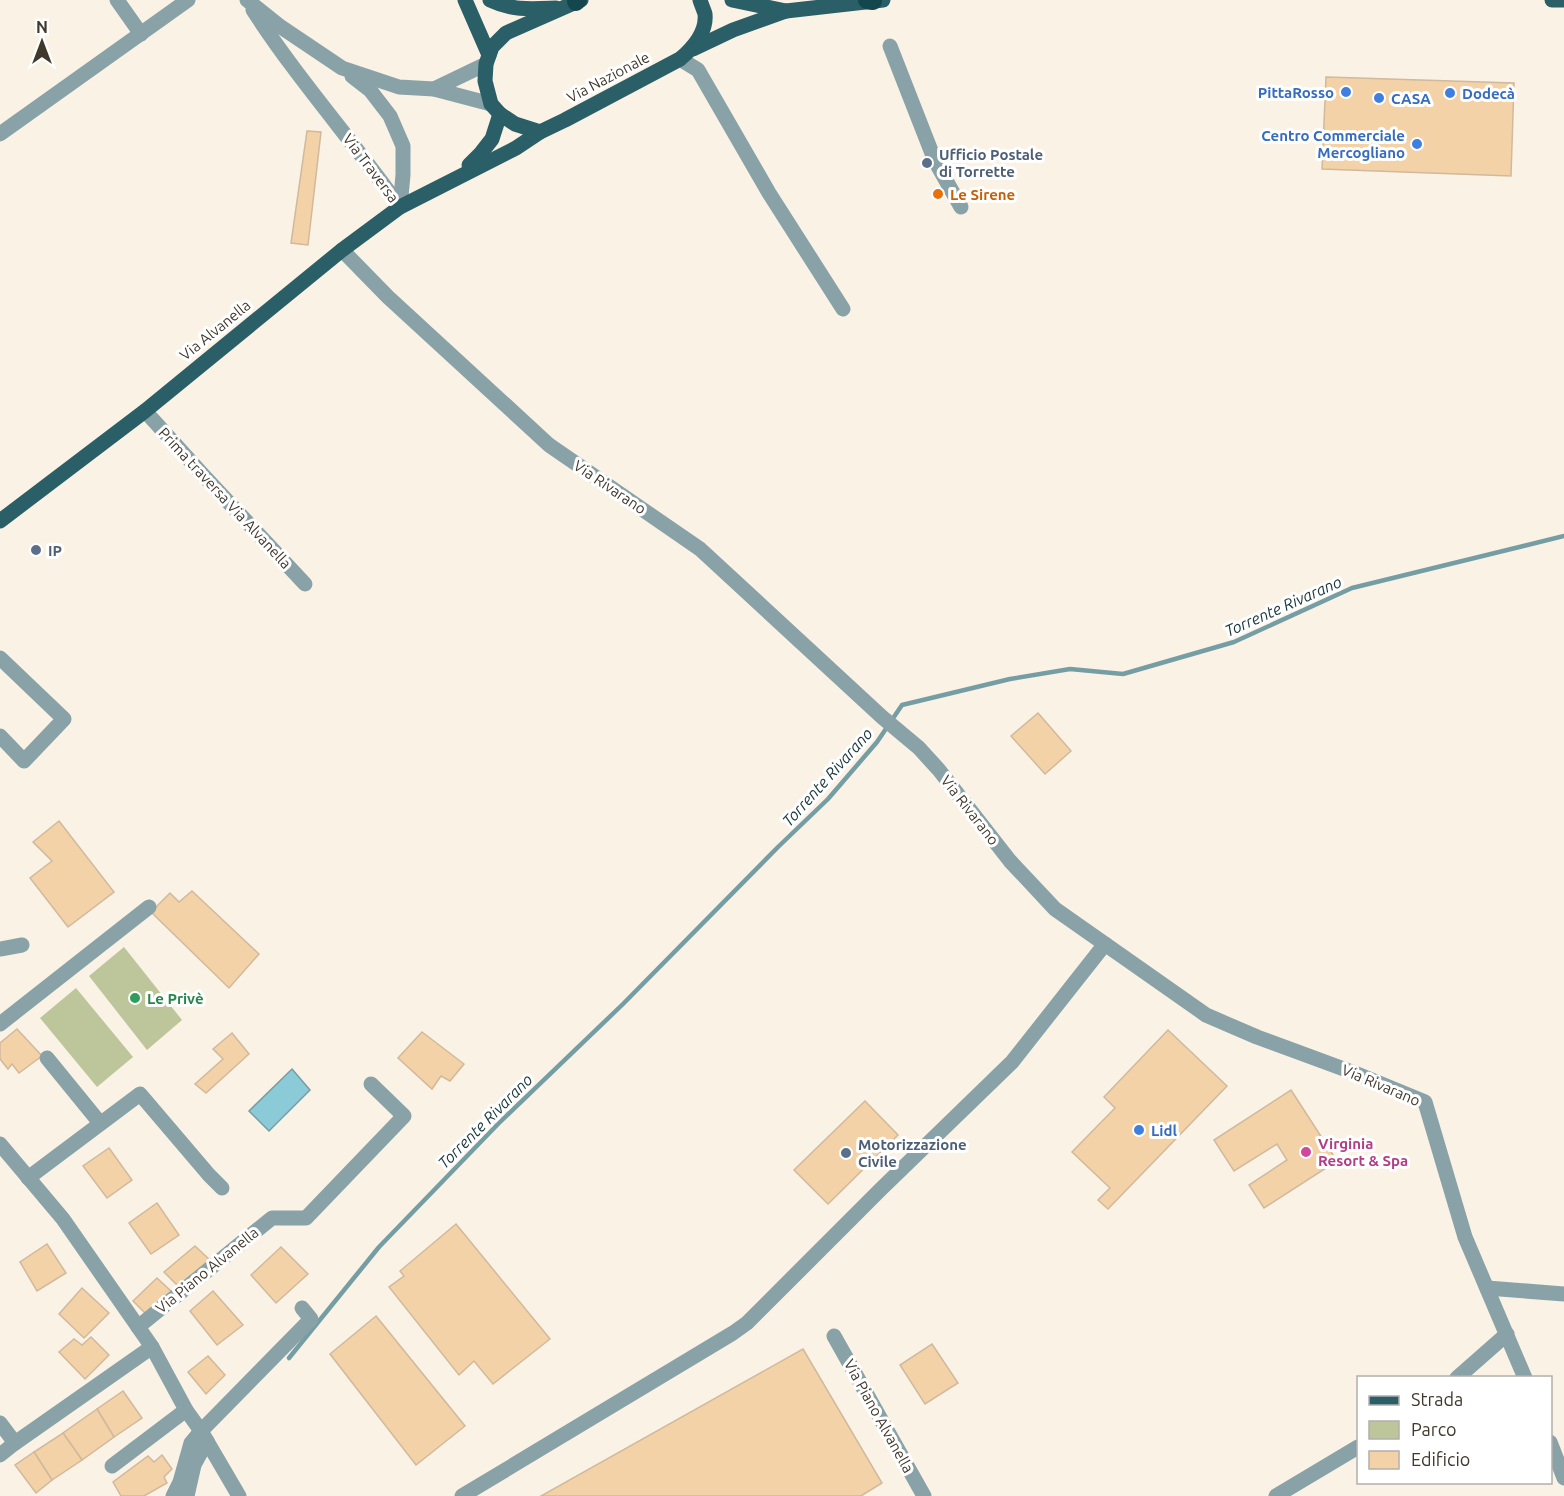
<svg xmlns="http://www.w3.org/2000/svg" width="1564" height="1496" viewBox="0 0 1564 1496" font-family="Ubuntu,sans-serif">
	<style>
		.green { fill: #bdc69b }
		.water { fill: #8bcad7; stroke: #759ea4; stroke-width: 1.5 }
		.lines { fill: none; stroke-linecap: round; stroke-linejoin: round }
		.stream { stroke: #759ea4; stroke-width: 4.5 }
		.building { fill: #f4d2a8; stroke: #d0b99c; stroke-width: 1.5 }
		.minor { stroke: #88a2a7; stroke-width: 15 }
		.major { stroke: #2b5f67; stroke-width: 15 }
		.highway { stroke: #13464d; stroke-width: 18 }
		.shop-dot { fill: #3f7fe0; stroke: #fff; stroke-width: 2 }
		.service-dot { fill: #5c6f8a; stroke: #fff; stroke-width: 2 }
		.food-dot { fill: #e8710a; stroke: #fff; stroke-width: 2 }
		.leisure-dot { fill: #2e9e5b; stroke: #fff; stroke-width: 2 }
		.hotel-dot { fill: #d1479c; stroke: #fff; stroke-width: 2 }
		.labels { text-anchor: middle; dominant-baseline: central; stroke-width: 6; stroke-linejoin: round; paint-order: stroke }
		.street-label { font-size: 15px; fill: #41382c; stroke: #fff }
		.shop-label { font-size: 15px; font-weight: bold; fill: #366cbe; stroke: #fff; text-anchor: start }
		.service-label { font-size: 15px; font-weight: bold; fill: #4e5e75; stroke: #fff; text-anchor: start }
		.food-label { font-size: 15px; font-weight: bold; fill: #c56008; stroke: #fff; text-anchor: start }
		.leisure-label { font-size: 15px; font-weight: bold; fill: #27864d; stroke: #fff; text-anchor: start }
		.hotel-label { font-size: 15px; font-weight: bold; fill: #b23c85; stroke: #fff; text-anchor: start }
		.water-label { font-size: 16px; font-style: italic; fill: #17363c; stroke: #fff }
	</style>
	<rect width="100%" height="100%" fill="#fbf2e6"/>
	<g class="green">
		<polygon points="124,947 182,1020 147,1050 89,976"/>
		<polygon points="76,988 133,1057 97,1087 40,1018"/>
	</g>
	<polygon class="water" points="292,1069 310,1090 269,1131 249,1111"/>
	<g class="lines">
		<polyline class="stream" points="289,1358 379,1247 499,1123 623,1004 778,847 828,799 877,742 902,705 1010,679 1070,669 1123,674 1234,642 1352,588 1564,536"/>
	</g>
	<g class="building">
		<polygon points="1326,77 1514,83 1511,176 1322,169"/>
		<polygon points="307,131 321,132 308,245 291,243"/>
		<polygon points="1038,713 1071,751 1045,774 1011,736"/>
		<polygon points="59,821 114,892 68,927 30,878 52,861 33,842"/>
		<polygon points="192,891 259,954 229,988 151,912 170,893 179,902"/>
		<polygon points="17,1029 42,1056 19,1073 12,1064 8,1069 0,1059 0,1043"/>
		<polygon points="1168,1030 1227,1086 1108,1209 1098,1200 1110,1188 1072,1152 1115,1108 1104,1097"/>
		<polygon points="422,1032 464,1064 450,1081 441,1076 432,1089 398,1058"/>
		<polygon points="232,1033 249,1054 206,1093 195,1084 223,1059 213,1049"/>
		<polygon points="1291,1090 1337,1161 1264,1208 1249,1185 1287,1160 1277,1144 1234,1171 1214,1140"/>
		<polygon points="865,1101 898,1135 828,1204 794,1170"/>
		<polygon points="109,1148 132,1180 107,1198 83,1166"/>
		<polygon points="157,1203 179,1235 151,1254 129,1223"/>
		<polygon points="456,1224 550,1339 493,1384 474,1361 459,1375 389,1287 404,1276 400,1271"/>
		<polygon points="47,1244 66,1273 37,1291 20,1262"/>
		<polygon points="195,1246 211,1261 180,1288 164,1272"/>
		<polygon points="281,1247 308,1274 276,1303 251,1275"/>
		<polygon points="157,1278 172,1292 147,1315 133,1301"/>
		<polygon points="82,1288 109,1313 84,1338 59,1314"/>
		<polygon points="213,1291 243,1325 217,1345 190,1311"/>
		<polygon points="376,1316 465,1426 416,1465 330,1354"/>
		<polygon points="91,1337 109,1355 85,1379 59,1352 74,1339 82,1345"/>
		<polygon points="932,1344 958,1383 925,1404 900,1365"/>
		<polygon points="803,1349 882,1483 861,1496 541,1496"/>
		<polygon points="208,1356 225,1375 206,1394 188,1372"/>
		<polygon points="123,1391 142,1418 114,1437 97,1409"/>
		<polygon points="97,1409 114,1437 82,1460 63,1433"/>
		<polygon points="63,1433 82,1460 52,1480 34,1452"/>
		<polygon points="34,1452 52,1480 36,1493 15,1465"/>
		<polygon points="162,1455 172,1469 164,1477 167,1483 144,1496 121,1496 113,1482 148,1456 154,1462"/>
	</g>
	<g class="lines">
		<g class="minor">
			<polyline points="117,0 141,34"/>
			<polyline points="247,0 281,27 342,68 399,87 434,89 491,104"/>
			<path d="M253,10C297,78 352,140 400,207"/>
			<polyline points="890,46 935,161 961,207"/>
			<polyline points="680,59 698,70 769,193 843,309"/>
			<polyline points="352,76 370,90 390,116 403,146 403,175 400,207"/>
			<polyline points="434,89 486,64"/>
			<polyline points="0,134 188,0"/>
			<polyline points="342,250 388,297 549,445 700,549 882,717 919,748 939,770 1010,861 1055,909 1206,1015 1257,1037 1352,1072 1425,1102 1465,1237 1525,1378"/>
			<polyline points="145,411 204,476 305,584"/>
			<polyline points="0,658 64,719 24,761 0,736"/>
			<polyline points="0,949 22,945"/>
			<polyline points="0,1024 149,907"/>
			<polyline points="47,1058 100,1123"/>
			<polyline points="0,1144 63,1219 152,1347 186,1410 201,1431 239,1496"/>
			<polyline points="28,1178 140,1094 209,1175 222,1188"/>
			<polyline points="1487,1288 1564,1294"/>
			<polyline points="138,1327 272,1218 306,1218 404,1116 371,1084"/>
			<polyline points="834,1336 924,1496"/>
			<polyline points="1457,1378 1507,1334"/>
			<polyline points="0,1423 15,1443 152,1347"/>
			<polyline points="1550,1442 1564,1478"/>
			<polyline points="0,1455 15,1443"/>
			<polyline points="112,1466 186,1410"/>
			<polyline points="173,1496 180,1482 191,1443 201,1431 311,1319 302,1308"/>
			<polyline points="187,1496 194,1465 207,1441"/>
			<polyline points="462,1496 733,1333 747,1323 881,1189 1012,1062 1105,944"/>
			<polyline points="1276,1496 1358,1447"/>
		</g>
		<g class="major">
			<polyline points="465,0 489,55"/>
			<path d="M490,0C513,11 532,9 556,8"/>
			<path d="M581,0L506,33L492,47L486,64L485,81L491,104L500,114L515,124L540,132L565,120L680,59C693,48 707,33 705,14C704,10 701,4 700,0"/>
			<polyline points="732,0 786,11"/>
			<polyline points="1552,0 1564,0"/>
			<polyline points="693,49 733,30 786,11 883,0"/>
			<polyline points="469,165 481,153 492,139 500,114"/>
			<polyline points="0,521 145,411 342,250 400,207 516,148 540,132"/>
		</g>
		<g class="highway">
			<polyline points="867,0 873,1"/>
			<polyline points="576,2 578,0"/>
		</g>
	</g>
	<g class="shop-dot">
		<circle cx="1346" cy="92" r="6"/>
		<circle cx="1450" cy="93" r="6"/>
		<circle cx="1379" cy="98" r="6"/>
		<circle cx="1417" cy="144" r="6"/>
		<circle cx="1139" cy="1130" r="6"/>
	</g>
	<g class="service-dot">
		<circle cx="927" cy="163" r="6"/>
		<circle cx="36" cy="550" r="6"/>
		<circle cx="846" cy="1153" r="6"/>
	</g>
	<circle class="food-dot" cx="938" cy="194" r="6"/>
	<circle class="leisure-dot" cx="135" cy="998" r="6"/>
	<circle class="hotel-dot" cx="1306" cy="1152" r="6"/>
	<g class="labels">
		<g class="street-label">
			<text transform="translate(608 77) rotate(-28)">Via Nazionale</text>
			<text transform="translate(371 168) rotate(53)">Via Traversa</text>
			<text transform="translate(215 330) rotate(-39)">Via Alvanella</text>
			<text transform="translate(610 487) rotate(34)">Via Rivarano</text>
			<text transform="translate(225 498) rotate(47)">Prima traversa Via Alvanella</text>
			<text transform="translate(970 810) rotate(52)">Via Rivarano</text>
			<text transform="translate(1381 1085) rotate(23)">Via Rivarano</text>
			<text transform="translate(207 1270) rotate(-39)">Via Piano Alvanella</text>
			<text transform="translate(879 1416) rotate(61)">Via Piano Alvanella</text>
		</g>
		<g class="shop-label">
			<text x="1334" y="92" text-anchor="end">PittaRosso</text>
			<text x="1462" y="93">Dodecà</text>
			<text x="1391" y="98">CASA</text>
			<text x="1405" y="135" text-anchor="end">Centro Commerciale<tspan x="1405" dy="17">Mercogliano</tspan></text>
			<text x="1151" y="1130">Lidl</text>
		</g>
		<g class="service-label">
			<text x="939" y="154">Ufficio Postale<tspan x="939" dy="17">di Torrette</tspan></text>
			<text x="48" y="550">IP</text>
			<text x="858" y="1144">Motorizzazione<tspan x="858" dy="17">Civile</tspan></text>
		</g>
		<g class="food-label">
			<text x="950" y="194">Le Sirene</text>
		</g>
		<g class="leisure-label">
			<text x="147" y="998">Le Privè</text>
		</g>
		<g class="hotel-label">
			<text x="1318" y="1143">Virginia<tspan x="1318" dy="17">Resort &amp; Spa</tspan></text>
		</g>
		<g class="water-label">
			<text transform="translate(1283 606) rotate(-24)">Torrente Rivarano</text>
			<text transform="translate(827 777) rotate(-48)">Torrente Rivarano</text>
			<text transform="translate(485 1121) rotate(-45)">Torrente Rivarano</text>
		</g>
	</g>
	<rect x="1357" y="1376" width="195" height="108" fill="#ffffff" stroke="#b3afab" stroke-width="1.5"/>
	<rect x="1369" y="1396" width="30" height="9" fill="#2b5f67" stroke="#b3afab" stroke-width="1.5"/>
	<text x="1411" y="1406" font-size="18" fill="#41382c">Strada</text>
	<rect x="1369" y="1421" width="30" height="18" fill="#bdc69b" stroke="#b3afab" stroke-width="1.5"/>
	<text x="1411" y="1436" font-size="18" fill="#41382c">Parco</text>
	<rect x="1369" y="1451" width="30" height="18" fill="#f4d2a8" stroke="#b3afab" stroke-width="1.5"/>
	<text x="1411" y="1466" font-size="18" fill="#41382c">Edificio</text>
	<g transform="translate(42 42)" stroke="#ffffff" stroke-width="4.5" paint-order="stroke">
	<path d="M0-4.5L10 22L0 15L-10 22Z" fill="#41382c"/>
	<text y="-9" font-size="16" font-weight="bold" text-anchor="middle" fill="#41382c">N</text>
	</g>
</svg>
